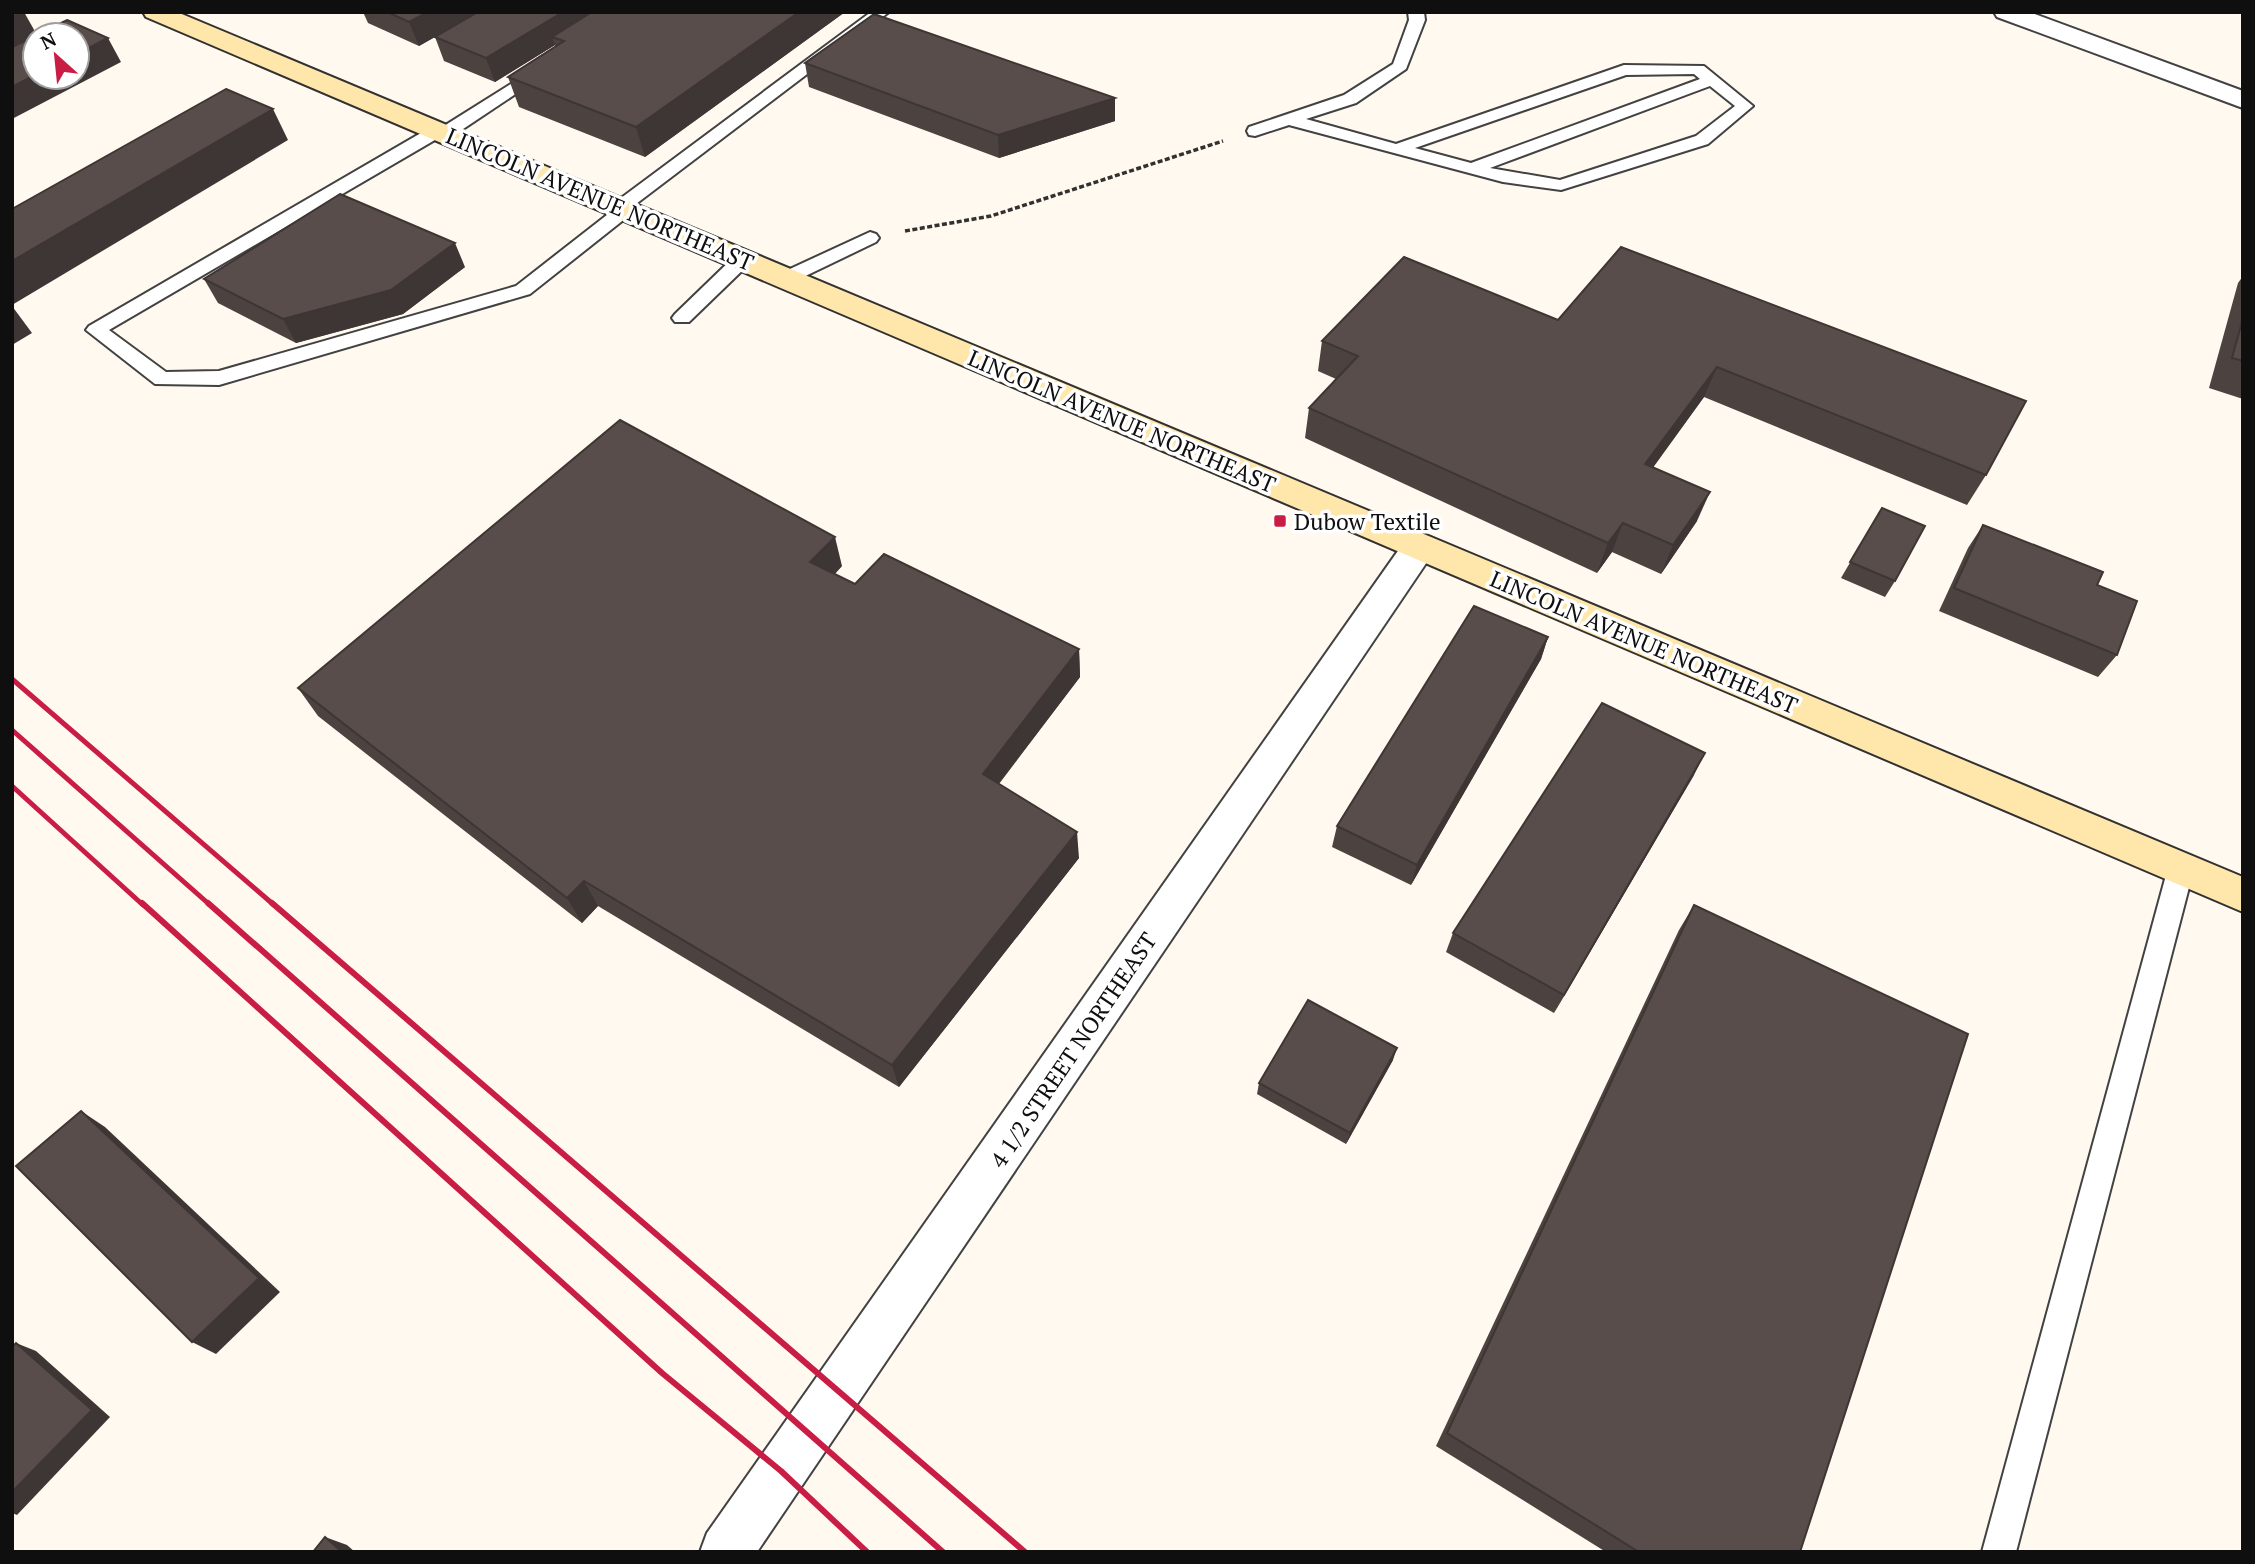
<svg xmlns="http://www.w3.org/2000/svg" width="2255" height="1564" viewBox="0 0 2255 1564" font-family="'PT Serif',serif">
	<style>
		.lines { fill: none; stroke-linecap: round; stroke-linejoin: round }
		.lane-casing { stroke: #424242; stroke-width: 4 }
		.street-casing { stroke: #424242; stroke-width: 4 }
		.secondary-casing { stroke: #313131; stroke-width: 4 }
		.path { stroke: #313131; stroke-width: 3.5; stroke-dasharray: 5 2.5; stroke-linecap: butt }
		.lane { fill: #fff; fill-rule: evenodd }
		.street { fill: #fff; fill-rule: evenodd }
		.secondary { fill: #ffe6ab; fill-rule: evenodd }
		.rail-far1 { stroke: #c91d45; stroke-width: 5 }
		.rail { stroke: #c91d45; stroke-width: 6 }
		.wall { fill: #4c4240 }
		.shaded-wall { fill: #3e3634 }
		.building { fill: #584d4a; stroke: #3e3634; stroke-width: 2 }
		.poi-dot { fill: #c91d45; stroke: #fff; stroke-width: 2.5 }
		.labels { text-anchor: middle; dominant-baseline: central; stroke-width: 7; stroke-linejoin: round; paint-order: stroke }
		.street-label { font-size: 23px; fill: #0f0f0f; stroke: #fff }
		.poi-label { font-size: 23px; fill: #0f0f0f; stroke: #fff; text-anchor: start }
	</style>
	<rect width="100%" height="100%" fill="#fff9f0"/>
	<g class="lines">
		<g class="lane-casing">
			<g id="lane">
				<polygon points="871,12 889,12 632,207 634,210 631,214 530,294 219,385 155,384 86,330 89,326 433,126 444,126 541,65 549,70 547,73 451,137 440,137 109,330 166,372 219,371 516,286 612,211 610,208 613,204"/>
				<path d="M1408,12H1424L1425,20L1406,69L1356,103L1306,119L1396,144L1624,65L1704,66L1753,106L1708,144L1561,190L1503,182L1289,125L1255,136L1249,135L1247,131L1249,127L1344,95L1393,64L1409,20ZM1694,74L1700,79L1471,163L1415,148L1626,75ZM1710,86L1735,106L1696,136L1560,180L1490,168Z"/>
				<polygon points="870,232 876,234 879,238 876,242 793,282 779,282 777,278 779,274"/>
				<polygon points="742,254 749,256 751,260 749,264 689,322 675,322 672,318 675,314 735,256"/>
				<polygon points="2181,857 2190,860 2194,868 2016,1552 1982,1552 2168,868 2172,860"/>
			</g>
		</g>
		<g class="street-casing">
			<g id="street">
				<polygon points="1994,12 2029,12 2243,91 2243,108 1997,17"/>
				<polygon points="1419,535 1431,538 1436,547 1431,556 757,1552 700,1552 707,1533 1407,538"/>
			</g>
		</g>
		<g class="secondary-casing">
			<polygon id="secondary" points="143,12 177,12 2243,877 2243,912 146,17"/>
		</g>
		<polyline class="path" points="905,231 991,216 1223,141"/>
		<use href="#lane" class="lane"/>
		<use href="#street" class="street"/>
		<use href="#secondary" class="secondary"/>
		<g class="rail-far1">
			<polyline points="12,679 274,905"/>
			<polyline points="12,730 210,905"/>
			<polyline points="12,786 143,905"/>
		</g>
		<g class="rail">
			<polyline points="142,903 662,1373 781,1471 867,1552"/>
			<polyline points="208,903 943,1552"/>
			<polyline points="272,903 1025,1552"/>
		</g>
	</g>
	<g class="wall">
		<polygon points="363,12 845,12 645,157 519,107 508,77 555,47 555,45 495,82 444,61 435,37 463,21 419,46 368,23"/>
		<polygon points="805,63 1115,98 1115,121 999,158 809,87"/>
		<polygon points="1621,247 1986,475 1967,505 1704,397 1653,467 1697,521 1661,574 1612,552 1597,573 1305,438 1309,408 1336,379 1318,371 1322,341 1558,320"/>
		<polygon points="465,267 403,314 296,343 218,303 204,279"/>
		<polygon points="2243,276 2243,399 2209,388 2238,283"/>
		<polygon points="1882,508 1895,581 1885,597 1841,578"/>
		<polygon points="1983,525 2097,585 2117,655 2098,677 1939,611 1968,548"/>
		<polygon points="842,566 835,574 855,584 1079,649 1080,677 999,784 1079,858 899,1087 598,906 582,923 318,716 298,688"/>
		<polygon points="1548,637 1541,659 1411,885 1332,847 1337,826"/>
		<polygon points="1694,775 1554,1013 1446,952 1453,933"/>
		<polygon points="1694,905 1800,1552 1606,1552 1436,1446 1679,930"/>
		<polygon points="1393,1060 1346,1144 1257,1094 1259,1083"/>
	</g>
	<g class="shaded-wall">
		<polygon points="22,12 24,12 37,35 35,35 35,37 12,47 12,17"/>
		<polygon points="428,12 479,12 419,46 409,22"/>
		<polygon points="563,12 609,12 552,37 555,45 495,82 486,58"/>
		<polygon points="799,12 845,12 645,157 636,127"/>
		<polygon points="108,38 121,62 12,119 12,87 35,75 35,77 77,77 77,54"/>
		<polygon points="1115,98 1115,121 999,158 998,135"/>
		<polygon points="273,109 288,140 12,305 12,261"/>
		<polygon points="455,243 465,267 403,314 296,343 283,319"/>
		<polygon points="12,306 32,333 12,345"/>
		<polygon points="1717,367 1704,397 1634,494 1645,464"/>
		<polygon points="1710,492 1697,521 1661,574 1673,545"/>
		<polygon points="1623,523 1612,552 1597,573 1608,543"/>
		<polygon points="835,537 842,566 817,591 810,562"/>
		<polygon points="1548,637 1541,659 1411,885 1417,865"/>
		<polygon points="1079,649 1080,677 986,800 983,774"/>
		<polygon points="1705,753 1694,775 1554,1013 1564,995"/>
		<polygon points="1077,832 1079,858 899,1087 892,1065"/>
		<polygon points="584,881 598,906 582,923 567,898"/>
		<polygon points="1397,1048 1393,1060 1346,1144 1350,1133"/>
		<polygon points="81,1111 105,1127 280,1292 216,1354 192,1342"/>
		<polygon points="16,1343 36,1351 110,1417 17,1515 12,1513"/>
		<polygon points="325,1537 347,1545 355,1552 342,1552"/>
	</g>
	<g class="building">
		<polygon points="12,12 22,12 12,17"/>
		<polygon points="387,12 428,12 409,22"/>
		<polygon points="478,12 563,12 486,58 435,37"/>
		<polygon points="592,12 799,12 636,127 508,77 564,41 552,37"/>
		<polygon points="874,14 1115,98 998,135 805,63"/>
		<polygon points="67,20 108,38 77,54 77,35 36,35"/>
		<polygon points="35,36 35,75 12,87 12,47"/>
		<polygon points="226,89 273,109 12,261 12,209"/>
		<polygon points="340,194 455,243 391,290 283,319 204,279"/>
		<polygon points="1621,247 2026,401 1986,475 1717,367 1645,464 1710,492 1673,545 1623,523 1608,543 1309,408 1358,356 1322,341 1404,257 1558,320"/>
		<polygon points="2243,318 2243,361 2232,358"/>
		<polygon points="620,420 835,537 810,562 855,584 884,554 1079,649 983,774 1077,832 892,1065 584,881 567,898 298,688"/>
		<polygon points="1882,508 1925,526 1895,581 1850,562"/>
		<polygon points="1983,525 2103,572 2097,585 2137,601 2117,655 1954,588"/>
		<polygon points="1474,606 1548,637 1417,865 1337,826"/>
		<polygon points="1602,703 1705,753 1564,995 1453,933"/>
		<polygon points="1694,905 1968,1034 1800,1552 1639,1552 1447,1433"/>
		<polygon points="1308,1000 1397,1048 1350,1133 1259,1083"/>
		<polygon points="81,1111 259,1278 192,1342 16,1166"/>
		<polygon points="16,1343 92,1410 12,1492 12,1347"/>
		<polygon points="325,1537 342,1552 313,1552"/>
	</g>
	<rect class="poi-dot" x="1273" y="514" width="14" height="14" rx="3.5"/>
	<g class="labels">
		<g class="street-label">
			<text transform="translate(600 199) rotate(23)">LINCOLN AVENUE NORTHEAST</text>
			<text transform="translate(1122 421) rotate(23)">LINCOLN AVENUE NORTHEAST</text>
			<text transform="translate(1644 642) rotate(23)">LINCOLN AVENUE NORTHEAST</text>
			<text transform="translate(1073 1050) rotate(-56)">4 1/2 STREET NORTHEAST</text>
		</g>
		<g class="poi-label">
			<text x="1294" y="521">Dubow Textile</text>
		</g>
	</g>
	<rect width="2255" height="1564" fill="none" stroke="#0f0f0f" stroke-width="28"/>
	<g transform="translate(56 56) rotate(333)"><circle r="33" fill="#ffffff" stroke="#9f9f9f" stroke-width="2"/>
	<path d="M0-5L12 26L0 18L-12 26Z" fill="#c91d45"/>
	<text y="-10" font-size="19" font-weight="bold" text-anchor="middle" fill="#0f0f0f">N</text>
	</g>
</svg>
